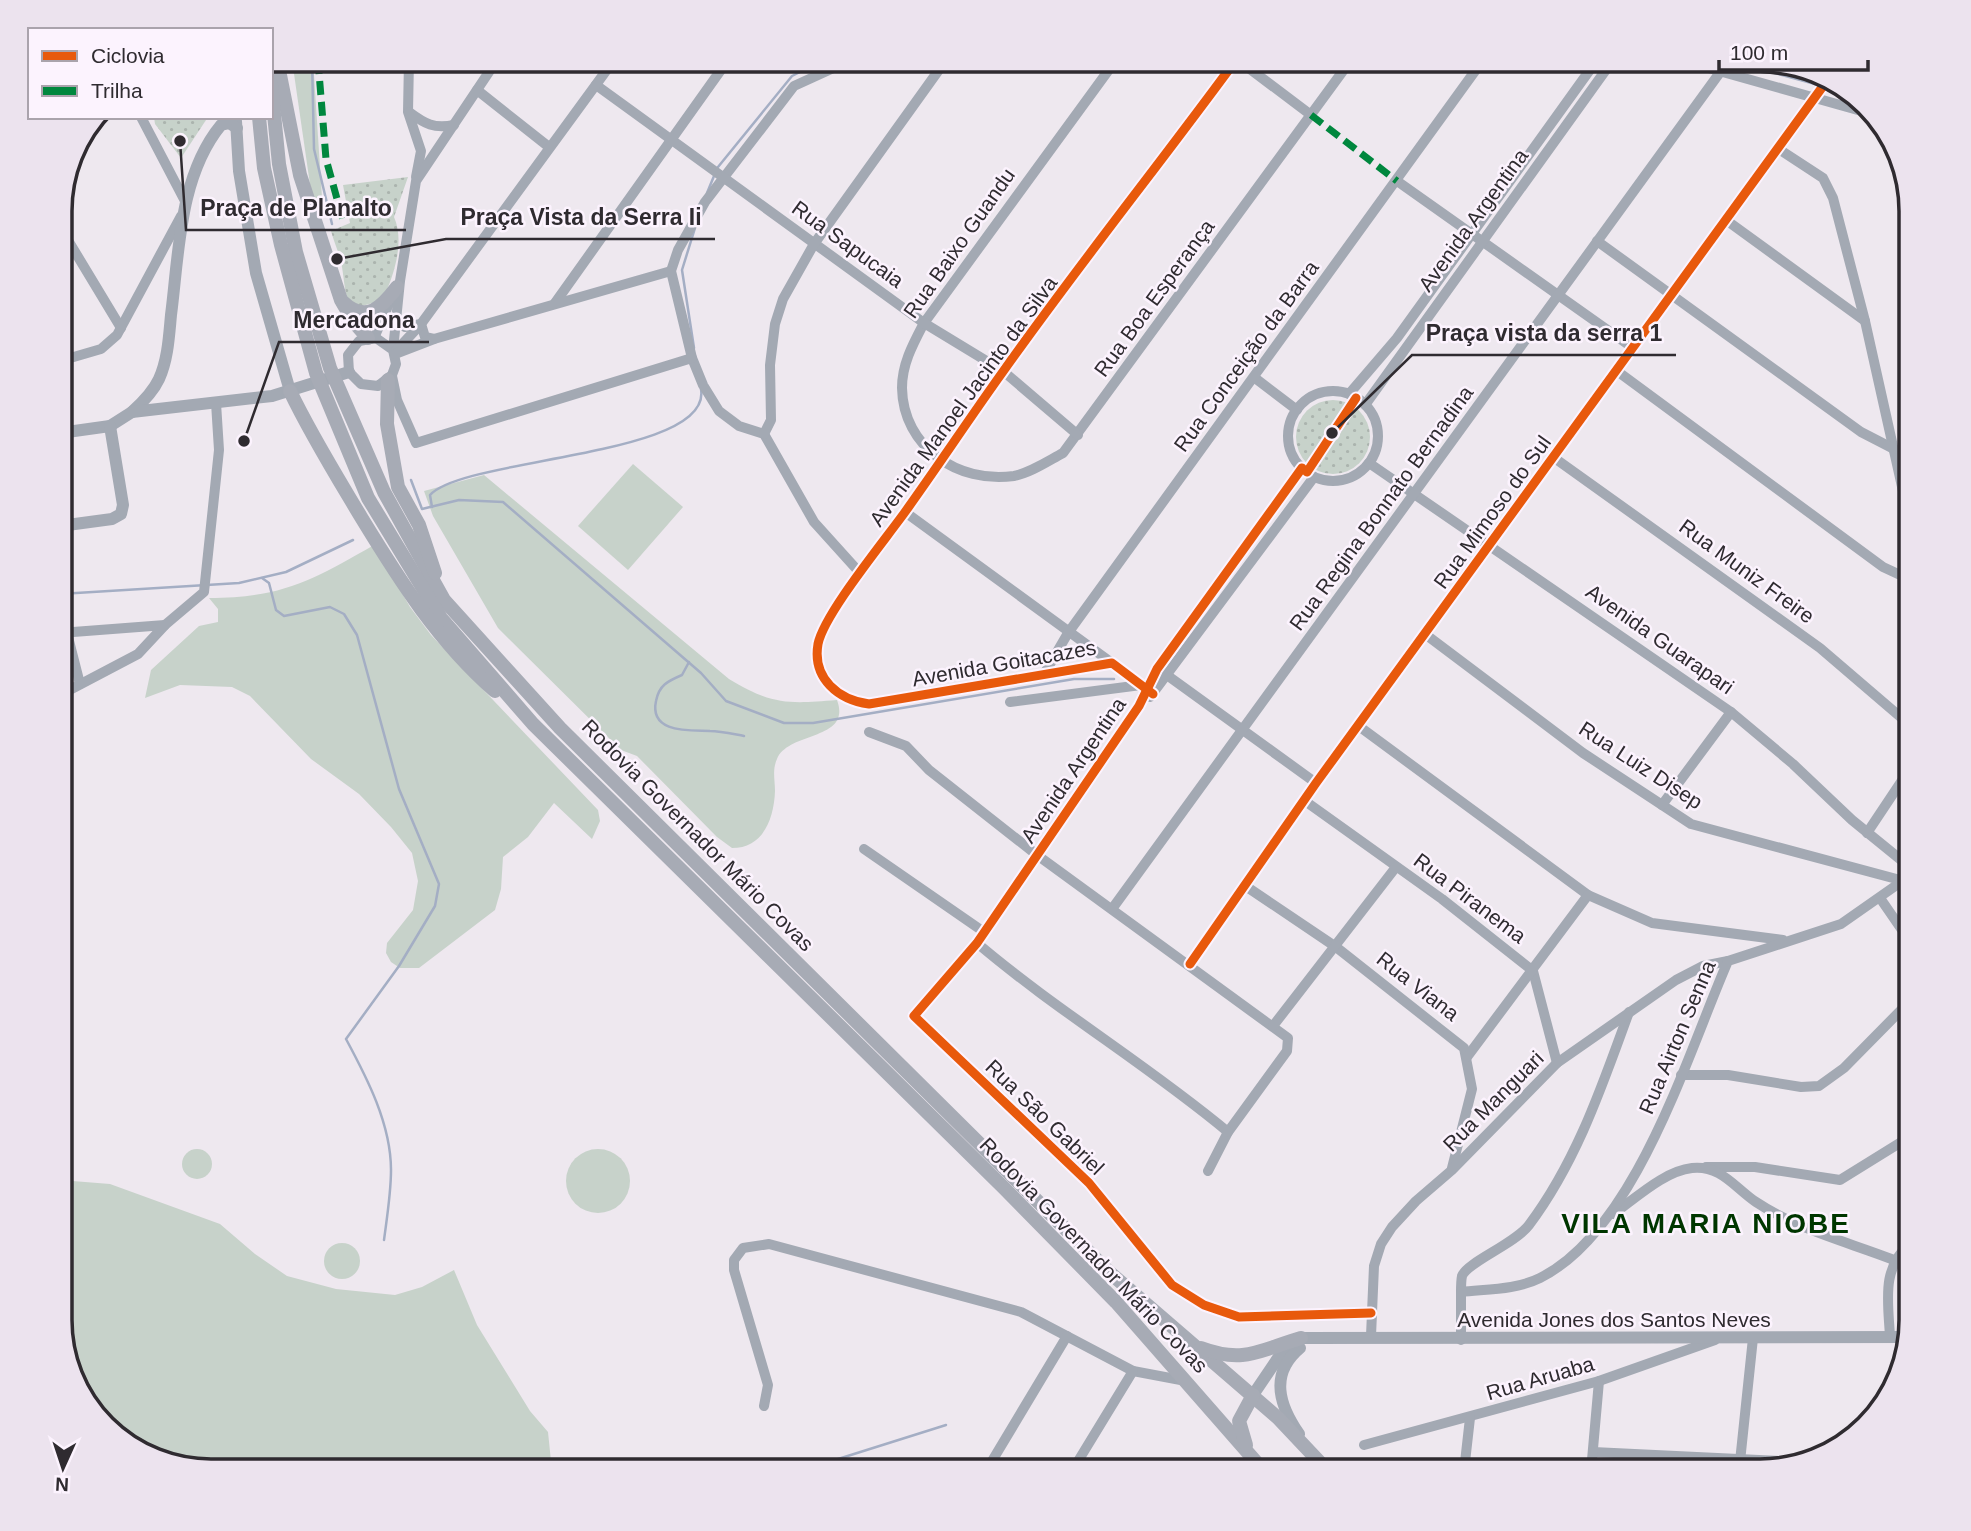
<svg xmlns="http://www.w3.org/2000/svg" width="1971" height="1531" viewBox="0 0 1971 1531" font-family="Arial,sans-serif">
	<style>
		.green { fill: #c7d2ca }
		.park { fill: url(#park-dots) }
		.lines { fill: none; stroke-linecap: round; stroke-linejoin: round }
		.stream { stroke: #a4aec4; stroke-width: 2.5 }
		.minor { stroke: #a3a9b3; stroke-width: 10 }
		.tertiary { stroke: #a3a9b3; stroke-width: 12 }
		.primary { stroke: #a7abb5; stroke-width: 14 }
		.quiet { stroke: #00873e; stroke-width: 7; stroke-dasharray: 14 7; stroke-linecap: butt }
		.cycleway-casing { stroke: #fcf3fe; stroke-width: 13 }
		.cycleway { stroke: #e8590c; stroke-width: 9 }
		.labels { text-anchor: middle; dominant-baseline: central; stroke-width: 5; stroke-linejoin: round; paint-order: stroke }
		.street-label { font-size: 21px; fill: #2f2b30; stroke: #fcf3fe }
		.district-label { font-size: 28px; font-weight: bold; letter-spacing: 2px; fill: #003600; stroke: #fcf3fe }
		.rim { fill: none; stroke: #2f2b30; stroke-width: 3.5 }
		.leader { fill: none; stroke: #2f2b30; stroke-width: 2.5 }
		.callout-dot { fill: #2f2b30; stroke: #fcf3fe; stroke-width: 2.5 }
		.callout-label { font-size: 23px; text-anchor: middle; font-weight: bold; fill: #2f2b30; stroke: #fcf3fe; stroke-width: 5; stroke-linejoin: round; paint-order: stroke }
	</style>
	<defs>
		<pattern id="park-dots" width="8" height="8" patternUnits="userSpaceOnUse" patternTransform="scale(1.75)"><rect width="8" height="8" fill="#c7d2ca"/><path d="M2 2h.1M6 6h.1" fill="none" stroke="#abb4ae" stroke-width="1.8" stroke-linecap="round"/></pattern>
	</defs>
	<rect width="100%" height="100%" fill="#eee8ef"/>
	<g class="green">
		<polygon points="292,60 313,60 323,213 314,212"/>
		<polygon points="633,464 683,507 628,570 578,526"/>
		<path d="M484,475L729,679C772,705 788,704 837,700C852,741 789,731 777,759C772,770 775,780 775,791C774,819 763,848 732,848L717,837L637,756L621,750L498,628L433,516L424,491Z"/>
		<path d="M374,545L410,607L431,635L598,810L600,821L592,839L554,803L528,837L503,857L501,889L495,910L419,968H400L391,962L386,953L387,943L413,910L418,881L412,853L391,827L359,794L311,759L250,696L232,687L180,685L145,698L151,670L199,626L218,622V609L209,598C282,598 313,580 374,545Z"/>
		<circle cx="598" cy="1181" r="32"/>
		<circle cx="197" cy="1164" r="15"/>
		<polygon points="60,1180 110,1184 220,1224 255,1254 287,1276 336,1289 395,1295 422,1287 454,1270 477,1325 530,1411 548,1432 552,1471 210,1471 118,1440 75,1388 60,1330"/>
		<circle cx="342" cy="1261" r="18"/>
	</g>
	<g class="park">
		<polygon points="154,117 208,117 181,158 155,124"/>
		<path d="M408,177L394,217C405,242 394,275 383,299C343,316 347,298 342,267C340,255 334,242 331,231L350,223L343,185Z"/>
		<circle cx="1333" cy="437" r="37"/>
	</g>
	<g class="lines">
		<g class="stream">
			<polyline points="312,60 314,149 332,224"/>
			<polyline points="1737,63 1815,84"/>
			<polyline points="1829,87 1855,94"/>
			<polyline points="718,167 792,76 824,60"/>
			<polyline points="707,193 714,176"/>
			<polyline points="694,348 682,270 695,228"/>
			<polyline points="411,480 422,509 459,500 503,502 701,673 726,701 784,723 813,723 1074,679 1114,679"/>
			<path d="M432,507L430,495C464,457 713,457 701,389"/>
			<path d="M262,578L269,583L276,610L284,616L330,607L344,614L357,635L399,789L439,884L435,906L399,966L346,1039C367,1078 391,1124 391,1170C391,1193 387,1217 384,1240"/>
			<polyline points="60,594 239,583 286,572 353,540"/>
			<path d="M689,662L682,675C668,681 659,685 656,701C649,734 691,730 710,731C721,731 733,734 744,736"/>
			<polyline points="800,1471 946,1425"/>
		</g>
		<g class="minor">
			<polyline points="409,60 408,112 421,151 416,177"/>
			<polyline points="851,60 794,86 705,202 678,250 671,271 692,358 703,385 719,411 739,426 764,434 814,522 860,573"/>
			<path d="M1116,60L924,323C913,344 902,364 902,388C903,447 958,484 1014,476C1030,473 1048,461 1063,453L1351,60"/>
			<polyline points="1238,60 1311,115"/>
			<polyline points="1680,60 1872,114"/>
			<polyline points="596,85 924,323 1003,371 1078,435"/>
			<polyline points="477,90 549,147"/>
			<path d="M409,112C425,124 434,129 454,125"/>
			<polyline points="141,117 186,203"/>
			<polyline points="1777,148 1823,178 1833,198 1865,321 1911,527"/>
			<polyline points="1397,181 1633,348"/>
			<polyline points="1726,220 1865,321"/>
			<polyline points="60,227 121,328"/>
			<polyline points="1597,241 1861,432 1894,449"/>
			<polyline points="60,283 70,246"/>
			<polyline points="555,303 728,60"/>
			<polyline points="396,319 405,327 421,324 425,337 434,339"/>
			<polyline points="374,338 392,297"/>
			<polyline points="393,350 376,338 359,341 348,355 349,372 361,384 378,386 392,375 396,364 393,350 400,281 416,181 497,60"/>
			<polyline points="394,353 421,324 614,60"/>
			<polyline points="395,354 434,339 671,271"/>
			<polyline points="60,361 101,349 117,335 181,216"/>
			<polyline points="1617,371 1883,567 1911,580"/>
			<polyline points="392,376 397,400 416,443 692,358"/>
			<polyline points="1255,378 1297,410"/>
			<circle cx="1333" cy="436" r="45"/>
			<polyline points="1349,394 1397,338 1597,60"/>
			<polyline points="1365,405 1613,60"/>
			<polyline points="764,434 771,420 770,365 775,324 783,299 814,244 946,60"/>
			<polyline points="1553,457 1820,648 1911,726"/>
			<polyline points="1369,463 1731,712 1793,764 1852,820 1911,868"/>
			<polyline points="1302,468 1157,669 1139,706 977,943 914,1016 1089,1183 1172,1285 1204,1305 1239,1317 1371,1313"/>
			<polyline points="905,512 1112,663"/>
			<polyline points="60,633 165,625"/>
			<polyline points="67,633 80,684"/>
			<polyline points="1425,634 1583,753 1691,824 1904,881"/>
			<polyline points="1164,673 1316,783"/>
			<polyline points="1043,676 1068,633 1483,60"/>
			<path d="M1153,694L1112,663L869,704C839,700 812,679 818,644C824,614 885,540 905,512C938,466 969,419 1002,373C1077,267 1159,165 1236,60"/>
			<polyline points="60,695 138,654 165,625 204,592 219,450 216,403"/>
			<polyline points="1150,697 1314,477"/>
			<polyline points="1010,702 1141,685"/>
			<polyline points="1360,727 1588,895 1652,923 1783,940"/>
			<polyline points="869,732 906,746 929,770 1037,855 1288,1038 1287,1051 1228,1132 1208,1171"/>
			<polyline points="1305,801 1442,899 1533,971 1557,1063"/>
			<polyline points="1662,805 1731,712"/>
			<polyline points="1867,833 1911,767"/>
			<polyline points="864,849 984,932"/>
			<polyline points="1244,885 1336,947 1464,1048 1472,1089 1452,1168"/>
			<polyline points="1880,898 1911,943"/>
			<polyline points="1112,909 1729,60"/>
			<path d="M977,943C1057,1011 1148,1065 1228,1132"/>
			<polyline points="1190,964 1316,783 1826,82"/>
			<polyline points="1905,1007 1911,1076"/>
			<polyline points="1273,1026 1396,867"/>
			<polyline points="1467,1057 1588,895"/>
			<polyline points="1681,1075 1728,1075 1801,1087 1819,1086 1844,1068 1911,1000"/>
			<polyline points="1706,1167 1755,1167 1840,1180 1911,1136"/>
			<path d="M1613,1214C1635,1199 1664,1171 1692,1168C1721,1165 1734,1187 1756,1202C1798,1230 1848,1242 1894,1260"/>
			<path d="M1461,1292C1461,1288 1461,1281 1462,1276C1467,1262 1515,1244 1529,1225C1577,1161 1602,1086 1629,1012"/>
			<polyline points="1371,1336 1374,1266 1381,1244 1392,1227 1416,1201 1452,1170 1557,1063 1676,980 1703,966 1728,961"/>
			<path d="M1890,1337C1888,1299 1881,1269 1911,1242"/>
			<path d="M1461,1340V1292C1487,1289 1516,1290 1540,1278C1636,1230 1687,1055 1728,961L1841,924L1911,875"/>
			<polyline points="764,1406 768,1385 734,1270 734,1260 743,1248 769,1244 1021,1312 1133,1371 1186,1381"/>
			<polyline points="1364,1445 1599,1381 1715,1340"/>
			<polyline points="1593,1452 1803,1462"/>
			<polyline points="986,1471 1067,1336"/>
			<polyline points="1072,1471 1133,1371"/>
			<polyline points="1464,1471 1470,1418"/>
			<polyline points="1591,1471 1599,1381"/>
			<polyline points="1739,1471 1753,1338"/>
		</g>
		<g class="tertiary">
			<polyline points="236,121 239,171 256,273 290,391"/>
			<path d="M132,412C143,402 153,392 159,379C168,359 169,336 171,315C179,253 179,176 221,125L229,123L237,128"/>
			<polyline points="60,433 110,426 132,412 272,396 349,372"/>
			<polyline points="60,526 112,519 121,514 123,505 110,426"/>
			<polyline points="1253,1395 1280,1355 1301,1338 1906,1337"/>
			<path d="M1299,1434C1279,1405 1269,1374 1300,1348"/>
		</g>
		<g class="primary">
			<polyline points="277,60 300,175 341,300 353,321 368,338"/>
			<polyline points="271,84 279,164 296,252 330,368 384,492 444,600 560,728 1109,1272 1278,1418 1328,1471"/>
			<polyline points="259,117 264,168 281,245 316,373 368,498 441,618 533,724 1004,1188 1116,1302 1264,1471"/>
			<path d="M343,302C366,324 382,307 397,287"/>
			<polyline points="388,380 387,424 398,487 419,525 435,573"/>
			<path d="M290,391C311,435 336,475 361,517C400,581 438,641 495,691"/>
			<path d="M1201,1348C1244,1364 1260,1350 1301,1338"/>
			<polyline points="1246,1445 1239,1421 1253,1395"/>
		</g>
		<g class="quiet">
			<polyline points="318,60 326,159 344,224"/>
			<polyline points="1311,115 1397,181"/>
		</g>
		<g class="cycleway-casing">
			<g id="cycleway">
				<polyline points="1302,468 1157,669 1139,706 977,943 914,1016 1089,1183 1172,1285 1204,1305 1239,1317 1371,1313"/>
				<polyline points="1307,472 1356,398"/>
				<path d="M1153,694L1112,663L869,704C839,700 812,679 818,644C824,614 885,540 905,512C938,466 969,419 1002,373C1077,267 1159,165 1236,60"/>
				<polyline points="1190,964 1316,783 1826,82"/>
			</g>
		</g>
		<use href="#cycleway" class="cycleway"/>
	</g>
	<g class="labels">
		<g class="street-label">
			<text transform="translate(1473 220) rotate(-54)">Avenida Argentina</text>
			<text transform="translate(959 243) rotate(-55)">Rua Baixo Guandu</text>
			<text transform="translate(848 244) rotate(36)">Rua Sapucaia</text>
			<text transform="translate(1154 298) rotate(-54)">Rua Boa Esperança</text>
			<text transform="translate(1246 356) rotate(-54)">Rua Conceição da Barra</text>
			<text transform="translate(963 401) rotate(-54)">Avenida Manoel Jacinto da Silva</text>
			<text transform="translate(1381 508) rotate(-54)">Rua Regina Bonnato Bernadina</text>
			<text transform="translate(1492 512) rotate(-54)">Rua Mimoso do Sul</text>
			<text transform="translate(1747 571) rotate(36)">Rua Muniz Freire</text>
			<text transform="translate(1660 639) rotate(35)">Avenida Guarapari</text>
			<text transform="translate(1004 663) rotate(-10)">Avenida Goitacazes</text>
			<text transform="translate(1641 765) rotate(33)">Rua Luiz Disep</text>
			<text transform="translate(1073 770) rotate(-56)">Avenida Argentina</text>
			<text transform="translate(698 835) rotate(45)">Rodovia Governador Mário Covas</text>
			<text transform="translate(1470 898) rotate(37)">Rua Piranema</text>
			<text transform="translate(1418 986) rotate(38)">Rua Viana</text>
			<text transform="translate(1677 1037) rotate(-67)">Rua Airton Senna</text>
			<text transform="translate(1493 1101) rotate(-45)">Rua Manguari</text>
			<text transform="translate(1045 1117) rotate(44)">Rua São Gabriel</text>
			<text transform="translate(1094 1255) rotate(46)">Rodovia Governador Mário Covas</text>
			<text x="1614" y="1319">Avenida Jones dos Santos Neves</text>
			<text transform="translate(1540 1378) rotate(-16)">Rua Aruaba</text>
		</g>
		<g class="district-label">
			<text x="1706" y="1223">VILA MARIA NIOBE</text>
		</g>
	</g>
	<path d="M0 0H1971V1531H0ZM211 72H1760A139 139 0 0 1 1899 211V1320A139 139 0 0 1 1760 1459H211A139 139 0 0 1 72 1320V211A139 139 0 0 1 211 72Z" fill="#ece3ee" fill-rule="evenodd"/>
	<path class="rim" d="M211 72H1760A139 139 0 0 1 1899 211V1320A139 139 0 0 1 1760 1459H211A139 139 0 0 1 72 1320V211A139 139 0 0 1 211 72Z"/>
	<path class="leader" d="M180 141L186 230H406M337 259L446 239H715M244 441L279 342H429M1332 433L1412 355H1676"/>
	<g class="callout-dot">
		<circle cx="180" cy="141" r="7"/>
		<circle cx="337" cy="259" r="7"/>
		<circle cx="244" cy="441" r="7"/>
		<circle cx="1332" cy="433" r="7"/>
	</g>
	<g class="callout-label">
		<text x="296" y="216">Praça de Planalto</text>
		<text x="581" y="225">Praça Vista da Serra Ii</text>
		<text x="354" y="328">Mercadona</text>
		<text x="1544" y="341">Praça vista da serra 1</text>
	</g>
	<rect x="28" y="28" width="245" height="91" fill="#fcf3fe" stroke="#aaa3ac" stroke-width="2"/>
	<rect x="42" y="51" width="35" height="10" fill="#e8590c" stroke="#aaa3ac" stroke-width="2"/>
	<text x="91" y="63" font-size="21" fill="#2f2b30">Ciclovia</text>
	<rect x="42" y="86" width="35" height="10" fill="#00873e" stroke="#aaa3ac" stroke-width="2"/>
	<text x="91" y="98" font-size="21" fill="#2f2b30">Trilha</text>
	<g transform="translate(63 1468) rotate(183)" stroke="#fcf3fe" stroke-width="5" paint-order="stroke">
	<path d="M0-5L12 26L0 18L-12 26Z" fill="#2f2b30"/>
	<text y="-10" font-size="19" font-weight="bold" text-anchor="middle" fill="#2f2b30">N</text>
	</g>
	<path d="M1719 60v10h149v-10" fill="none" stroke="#2f2b30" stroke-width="3.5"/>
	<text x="1730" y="60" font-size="21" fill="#2f2b30" stroke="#fcf3fe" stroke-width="5" paint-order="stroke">100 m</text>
</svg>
